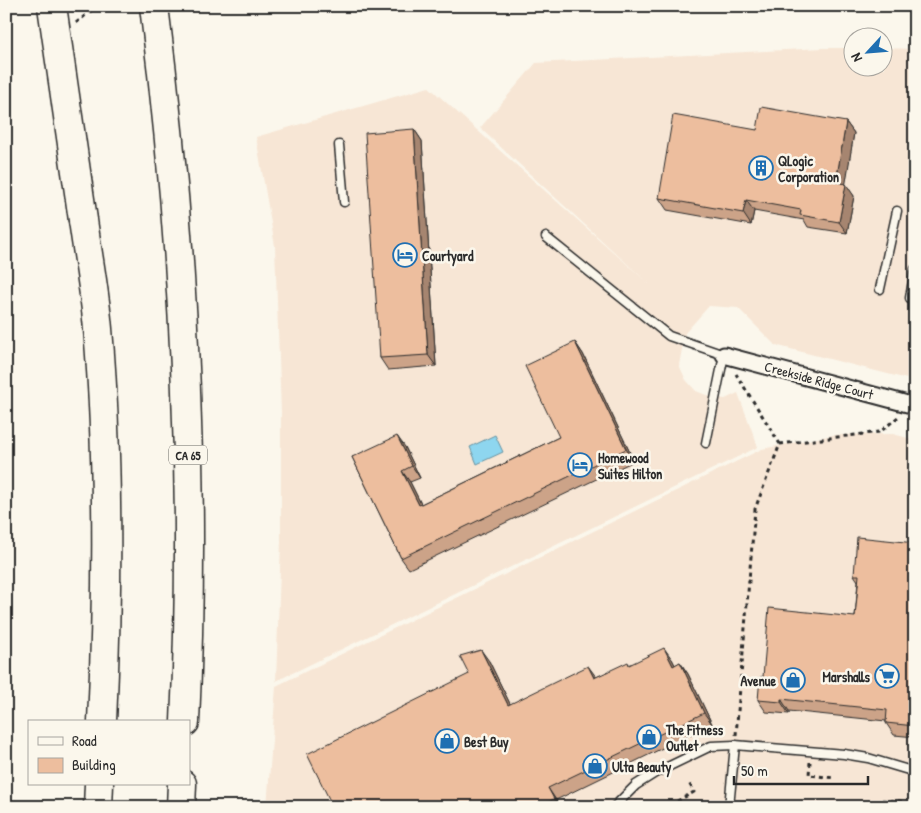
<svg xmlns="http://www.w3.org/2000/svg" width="921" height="813" viewBox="0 0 921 813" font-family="'Patrick Hand',sans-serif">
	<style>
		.built { fill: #f7e6d5 }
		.water { fill: #8ed6ef; stroke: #6692a1 }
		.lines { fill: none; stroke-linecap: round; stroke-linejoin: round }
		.lane-casing { stroke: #2b2b2b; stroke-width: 11 }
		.street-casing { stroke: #2b2b2b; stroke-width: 19 }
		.highway-casing { stroke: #2b2b2b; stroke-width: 31 }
		.path { stroke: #2b2b2b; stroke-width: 3; stroke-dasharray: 4 4; stroke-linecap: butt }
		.lane { stroke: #fbf7ec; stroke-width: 8 }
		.street { stroke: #fbf7ec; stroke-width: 15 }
		.highway { stroke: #fbf7ec; stroke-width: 28 }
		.highway-bridge-casing { stroke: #2b2b2b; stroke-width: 31; stroke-linecap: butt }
		.highway-bridge { stroke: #fbf7ec; stroke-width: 28 }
		.wall { fill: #cca388; stroke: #2b2b2b }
		.shaded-wall { fill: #a6856f; stroke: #2b2b2b }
		.building { fill: #edbe9e; stroke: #2b2b2b }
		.labels { text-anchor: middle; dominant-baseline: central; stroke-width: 5; stroke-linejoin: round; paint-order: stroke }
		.shield { fill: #fbf7ec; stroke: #696865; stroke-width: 1 }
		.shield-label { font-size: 12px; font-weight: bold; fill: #2b2b2b }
		.poi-label { font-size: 14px; font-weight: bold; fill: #2b2b2b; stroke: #fbf7ec; text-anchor: start }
		.street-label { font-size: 14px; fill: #2b2b2b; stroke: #fbf7ec }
	</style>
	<rect width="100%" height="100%" fill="#fbf7ec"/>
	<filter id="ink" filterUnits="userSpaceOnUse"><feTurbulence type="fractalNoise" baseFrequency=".02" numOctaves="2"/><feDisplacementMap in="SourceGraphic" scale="10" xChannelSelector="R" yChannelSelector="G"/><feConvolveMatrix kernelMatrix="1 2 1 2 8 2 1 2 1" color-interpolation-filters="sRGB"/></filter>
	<g filter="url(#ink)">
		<g class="built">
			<polygon points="823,48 853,48 854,68 884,68 884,48 915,49 915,381 775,345 738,308 709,306 685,333 679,365 686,380 696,391 711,397 725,399 738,393 758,447 276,681 281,541 281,413 275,246 256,137 429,87 649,284 480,128 536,63"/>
			<polygon points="893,434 915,440 915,807 267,807 276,686 762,449 833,435"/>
		</g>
		<polygon class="water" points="495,435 503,452 477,464 470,447"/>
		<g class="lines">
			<g class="lane-casing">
				<g id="lane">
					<polyline points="339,145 344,202"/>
					<polyline points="546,237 669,336 724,355 706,443"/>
					<polyline points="880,289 897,211"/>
					<polyline points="910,298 915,269"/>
					<polyline points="614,807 636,785 655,773 711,746 735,745 844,754 868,758 915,772"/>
					<polyline points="729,807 735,745"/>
				</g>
			</g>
			<g class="street-casing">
				<polyline id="street" points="724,355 915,406"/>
			</g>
			<g class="highway-casing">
				<g id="highway">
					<path d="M154,6C184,243 196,483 185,722"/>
					<path d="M83,220C88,257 95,293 98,329C109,459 108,591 102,722"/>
					<polyline points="98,807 99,784"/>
					<polyline points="181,807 182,784"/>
				</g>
			</g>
			<g class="path">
				<polyline points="76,23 97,6"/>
				<polyline points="780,444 880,432 898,417"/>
				<polyline points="736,735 755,509 780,444 736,374"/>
				<polyline points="810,762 809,775 835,778"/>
				<polyline points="882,800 911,802 913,783"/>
				<polyline points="670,805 694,792 689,783"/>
			</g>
			<use href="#lane" class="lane"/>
			<use href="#street" class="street"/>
			<use href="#highway" class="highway"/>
			<g class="highway-bridge-casing">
				<polyline id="highway-bridge" points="52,6 83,220"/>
			</g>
			<use href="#highway-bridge" class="highway-bridge"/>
		</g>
		<g class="wall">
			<polygon points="846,122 854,133 845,184 854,196 847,233 808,227 804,220 754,211 751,225 667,210 659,198 757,130"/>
			<polygon points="414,129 422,141 436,366 388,370 380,358"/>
			<polygon points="575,342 583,354 634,461 409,569 401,558 352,457 405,447 420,478 410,482 421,504 559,437"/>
			<polygon points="915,543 915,737 894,735 886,723 886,721 789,711 789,714 766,712 758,700 763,677 855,617 858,581 854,575"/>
			<polygon points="672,659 675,665 680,662 688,674 712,724 556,800 560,807 333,807 469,674 489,661 510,704 596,677 630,664"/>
		</g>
		<g class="shaded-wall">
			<polygon points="846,122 854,133 844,194 836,182"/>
			<polygon points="414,129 422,141 436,366 428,355"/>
			<polygon points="846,184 854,196 847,233 839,222"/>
			<polygon points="746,200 754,211 751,225 743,213"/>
			<polygon points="575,342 583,354 634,461 626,449"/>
			<polygon points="397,436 405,447 420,478 412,466"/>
			<polygon points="402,471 410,482 427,516 419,505"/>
			<polygon points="664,648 672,659 681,677 673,666"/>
			<polygon points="481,650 489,661 516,716 508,705"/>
			<polygon points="680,662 688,674 712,724 704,713"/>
			<polygon points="588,666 597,678 594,678"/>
			<polygon points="781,699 789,711 789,714 781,702"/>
			<polygon points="548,788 556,800 560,807 554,799"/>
		</g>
		<g class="building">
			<polygon points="761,107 846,122 836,182 846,184 839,222 800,215 801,210 746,200 743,213 659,198 673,115 757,130"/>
			<polygon points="414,129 428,355 380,358 365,133"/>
			<polygon points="575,342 626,449 401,558 352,457 397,436 412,466 402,471 419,505 559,437 525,366"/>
			<polygon points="857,537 915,543 915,726 886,723 887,710 781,699 781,702 758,700 760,677 763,677 769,608 855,617 859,575 854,575"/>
			<polygon points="664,648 673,666 680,662 704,713 548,788 554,799 539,807 333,807 307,754 469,674 460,656 481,650 508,705 588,666 594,678 628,662 629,665"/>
		</g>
	</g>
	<defs>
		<g id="building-ring" transform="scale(1.25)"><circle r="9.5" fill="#fbf7ec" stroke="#1f6fb2" stroke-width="1.5"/><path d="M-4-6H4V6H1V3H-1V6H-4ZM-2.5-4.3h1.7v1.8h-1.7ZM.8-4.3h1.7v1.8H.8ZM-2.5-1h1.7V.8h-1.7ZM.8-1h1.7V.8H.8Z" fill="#1f6fb2"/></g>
		<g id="hotel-ring" transform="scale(1.25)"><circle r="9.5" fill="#fbf7ec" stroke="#1f6fb2" stroke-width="1.5"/><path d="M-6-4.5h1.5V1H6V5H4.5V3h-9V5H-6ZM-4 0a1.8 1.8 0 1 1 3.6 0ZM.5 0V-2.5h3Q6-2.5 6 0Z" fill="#1f6fb2"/></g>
		<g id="supermarket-ring" transform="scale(1.25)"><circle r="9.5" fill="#fbf7ec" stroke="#1f6fb2" stroke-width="1.5"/><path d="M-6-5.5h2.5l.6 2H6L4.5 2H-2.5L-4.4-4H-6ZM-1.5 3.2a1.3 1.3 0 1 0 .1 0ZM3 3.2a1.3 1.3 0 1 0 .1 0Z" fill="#1f6fb2"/></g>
		<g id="shop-ring" transform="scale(1.25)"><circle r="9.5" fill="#fbf7ec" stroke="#1f6fb2" stroke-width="1.5"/><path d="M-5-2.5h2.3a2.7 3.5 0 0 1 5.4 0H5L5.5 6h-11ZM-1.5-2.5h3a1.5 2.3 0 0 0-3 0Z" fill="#1f6fb2"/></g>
	</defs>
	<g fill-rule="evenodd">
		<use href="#building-ring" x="761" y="168"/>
		<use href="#hotel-ring" x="405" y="255"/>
		<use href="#hotel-ring" x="580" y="465"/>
		<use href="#supermarket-ring" x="887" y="676"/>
		<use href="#shop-ring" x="793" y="680"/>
		<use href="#shop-ring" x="649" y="737"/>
		<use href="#shop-ring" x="447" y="741"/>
		<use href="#shop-ring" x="595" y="766"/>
	</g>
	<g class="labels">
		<rect class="shield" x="169" y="445.5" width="38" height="19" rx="4"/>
		<g class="shield-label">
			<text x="188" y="455">CA 65</text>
		</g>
		<g class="poi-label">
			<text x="778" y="160">QLogic<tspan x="778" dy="16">Corporation</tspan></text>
			<text x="422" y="255">Courtyard</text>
			<text x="598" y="457">Homewood<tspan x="598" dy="16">Suites Hilton</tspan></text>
			<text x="870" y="676" text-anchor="end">Marshalls</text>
			<text x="776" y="680" text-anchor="end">Avenue</text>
			<text x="666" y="729">The Fitness<tspan x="666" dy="16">Outlet</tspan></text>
			<text x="464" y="741">Best Buy</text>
			<text x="612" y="766">Ulta Beauty</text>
		</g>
		<g class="street-label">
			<text transform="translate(819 380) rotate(15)">Creekside Ridge Court</text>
		</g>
	</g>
	<rect width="921" height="813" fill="none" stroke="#fbf7ec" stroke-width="25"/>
	<rect x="12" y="12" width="896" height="788" fill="none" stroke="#2b2b2b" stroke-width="2" filter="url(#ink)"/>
	<rect x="28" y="720" width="162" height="65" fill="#fbf7ec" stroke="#a8a59f"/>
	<rect x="38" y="737" width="25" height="8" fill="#fbf7ec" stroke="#a8a59f"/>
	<text x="72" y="746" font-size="15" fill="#2b2b2b">Road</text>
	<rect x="38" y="758" width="25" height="15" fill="#edbe9e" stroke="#a8a59f"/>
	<text x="72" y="770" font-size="15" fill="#2b2b2b">Building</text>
	<g transform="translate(868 52) rotate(244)"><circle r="24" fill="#fbf7ec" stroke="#a8a59f"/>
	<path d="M0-4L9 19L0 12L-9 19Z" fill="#1f6fb2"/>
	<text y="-8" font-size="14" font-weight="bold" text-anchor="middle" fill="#2b2b2b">N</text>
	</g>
	<path d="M734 776v8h134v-8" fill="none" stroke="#2b2b2b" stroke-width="2.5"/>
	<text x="741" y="776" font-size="15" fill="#2b2b2b" stroke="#fbf7ec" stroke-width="4" paint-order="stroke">50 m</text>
</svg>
